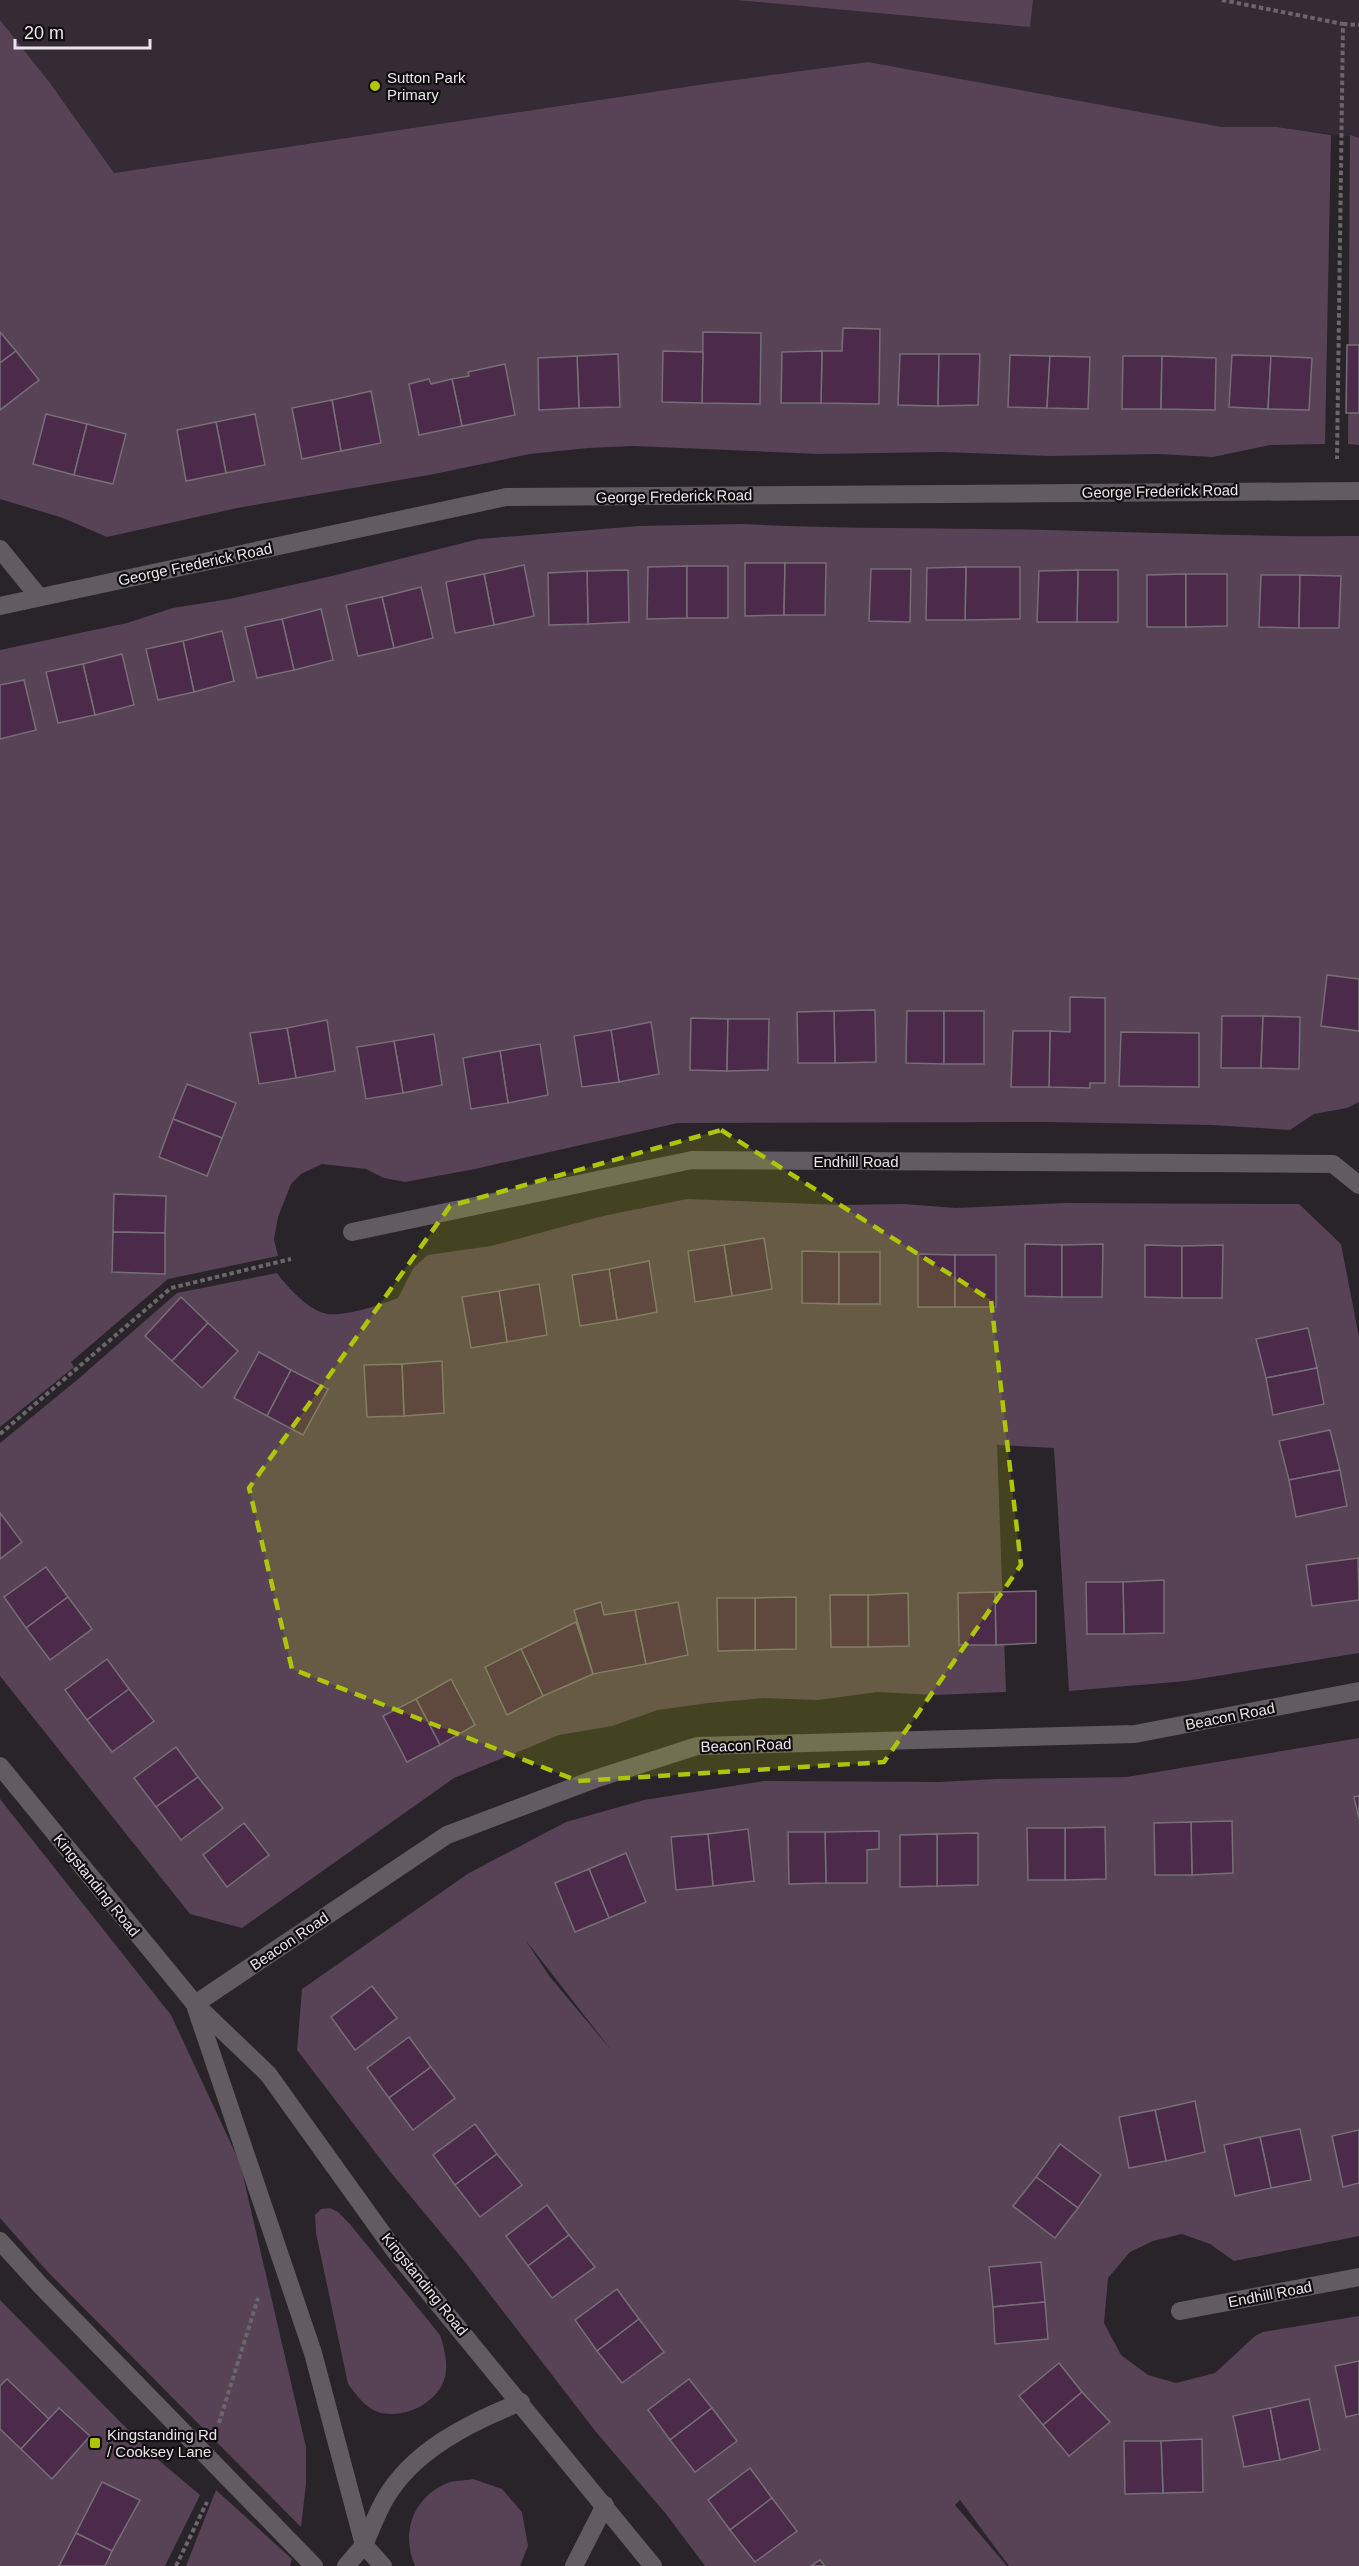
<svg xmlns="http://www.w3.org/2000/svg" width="1359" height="2566" viewBox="0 0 1359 2566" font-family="Arial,sans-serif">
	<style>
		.built { fill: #352b35 }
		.green { fill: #574256; fill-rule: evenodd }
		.building { fill: #4b2a4a; stroke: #766f76; stroke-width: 1.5 }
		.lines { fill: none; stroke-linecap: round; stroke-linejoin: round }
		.path { stroke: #6a666a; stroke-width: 4; stroke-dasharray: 4.5 3; stroke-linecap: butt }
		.minor { stroke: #625c62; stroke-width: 18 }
		.secondary { stroke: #625c62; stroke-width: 18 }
		.marked { fill: #aec509; fill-opacity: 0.2; stroke: #aec509; stroke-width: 4.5; stroke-dasharray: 12 8; stroke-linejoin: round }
		.poi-dot { fill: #aec509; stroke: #110e10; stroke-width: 2 }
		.labels { text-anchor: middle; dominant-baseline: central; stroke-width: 4.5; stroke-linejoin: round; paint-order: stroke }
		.poi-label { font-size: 15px; fill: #e9e5e9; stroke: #110e10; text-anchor: start }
		.street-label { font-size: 15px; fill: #e9e5e9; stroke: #110e10 }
	</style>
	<rect width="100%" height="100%" fill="#292429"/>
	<polygon class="built" points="0,0 1359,0 1359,138 1277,127 1222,127 868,62 705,84 113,173 50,83 0,20"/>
	<g class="green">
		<polygon points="737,0 1033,0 1030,27"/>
		<polygon points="0,20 50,83 114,173 705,84 868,62 1222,127 1277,127 1331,135 1325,444 1270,445 1213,457 1158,454 1049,456 942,452 819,454 634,446 588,448 530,454 429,475 237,508 107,537 63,518 0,499"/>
		<polygon points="1350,135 1359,138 1359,445 1348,444"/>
		<path d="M742,524C856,530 969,527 1082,531C1175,533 1267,537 1359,536V1102L1347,1108L1314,1114L1290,1130L1212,1125L1047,1122L678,1123L475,1169L405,1182L384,1178L366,1169L322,1164L301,1174L291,1184L278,1217L274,1239L278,1256L168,1279L71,1362L74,1367L0,1427V650L127,623L173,608L229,599L332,576L479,539L639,526Z"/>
		<path d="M687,1199L841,1205L903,1204L956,1208L1065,1203L1299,1204L1341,1244L1359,1337V1653L1186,1681L1069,1691L1054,1448L997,1445L1006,1692L935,1695L877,1692L818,1700L764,1698L708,1703L658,1710L612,1726L559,1735L454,1778L242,1928L190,1914L0,1676V1443L77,1380L177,1293L277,1273C287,1287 310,1312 328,1314C348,1316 379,1305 398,1298L414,1267L428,1255L491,1246L603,1216Z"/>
		<path d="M1359,1738V2236L1234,2261L1210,2244L1182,2234L1153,2241L1130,2252L1108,2278L1104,2323L1121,2355L1148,2375L1176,2383L1215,2373L1255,2336L1263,2332L1359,2316V2566H1009L960,2500L955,2505L1007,2566H705L666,2514L596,2432L465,2262L388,2169L297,2050L302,1989L469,1873L566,1822L644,1800L764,1781L939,1782L995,1779L1127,1777ZM526,1941L527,1942L612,2051L550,1977Z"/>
		<polygon points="0,1799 171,2015 240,2163 306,2447 306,2484 301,2527 47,2271 0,2218"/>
		<path d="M330,2208L338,2212L349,2223L440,2335C445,2350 450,2370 442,2385C430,2407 401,2419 378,2412C365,2408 356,2394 348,2384L316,2233L315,2215L321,2209Z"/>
		<polygon points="0,2300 156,2458 200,2495 165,2566 0,2566"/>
		<path d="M473,2479L502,2489L522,2512L528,2546L520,2566H415C401,2534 412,2499 445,2484C453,2480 464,2481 473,2479Z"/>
		<polygon points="216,2490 292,2559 290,2566 186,2566"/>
	</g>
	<g class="building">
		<polygon points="843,328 880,329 879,404 821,403 822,351 842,351"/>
		<polygon points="0,332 16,351 0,363"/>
		<polygon points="703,332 761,333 760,404 702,403"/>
		<polygon points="1347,345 1359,345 1359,413 1346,413"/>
		<polygon points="16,351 39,380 0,410 0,363"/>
		<polygon points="663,351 703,352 702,403 662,402"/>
		<polygon points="822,351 821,403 781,403 782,352"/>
		<polygon points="618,354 620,407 579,408 577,356"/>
		<polygon points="900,354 939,354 938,406 898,405"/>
		<polygon points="939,354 980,354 978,405 938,406"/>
		<polygon points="1010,355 1050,356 1047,408 1008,407"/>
		<polygon points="1232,355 1271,356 1268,409 1229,407"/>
		<polygon points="577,356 579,408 539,410 538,358"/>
		<polygon points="1050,356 1090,357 1088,409 1047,408"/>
		<polygon points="1123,356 1162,356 1161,409 1122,409"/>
		<polygon points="1162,356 1216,358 1215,410 1161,409"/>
		<polygon points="1271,356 1312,358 1309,410 1268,409"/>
		<polygon points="505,364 515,415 462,426 452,379 469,376 468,372"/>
		<polygon points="429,379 431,384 452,379 462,426 419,435 409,384"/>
		<polygon points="371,391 381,443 341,451 332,400"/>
		<polygon points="332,400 341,451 302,459 292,408"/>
		<polygon points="46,414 87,424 74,475 33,464"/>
		<polygon points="255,414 265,465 226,473 216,422"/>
		<polygon points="216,422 226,473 186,481 177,430"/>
		<polygon points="87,424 126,434 113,484 74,475"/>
		<polygon points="745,563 785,563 784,615 745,616"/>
		<polygon points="785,563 826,563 825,615 784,615"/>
		<polygon points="524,565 534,616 494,625 484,574"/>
		<polygon points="687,566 687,618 647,619 648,567"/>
		<rect x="687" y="566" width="41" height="52"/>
		<polygon points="966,567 1020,567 1020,619 965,620"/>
		<polygon points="966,567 965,620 926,620 927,568"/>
		<polygon points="871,569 911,569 910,622 869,621"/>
		<polygon points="628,570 629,622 588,624 587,571"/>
		<polygon points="1078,570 1118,570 1118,622 1077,622"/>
		<polygon points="1078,570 1077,622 1037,622 1039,571"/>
		<polygon points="587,571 588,624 549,625 548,573"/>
		<polygon points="484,574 494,625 455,633 446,582"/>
		<polygon points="1186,574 1186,627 1147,627 1147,575"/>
		<polygon points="1186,574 1227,574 1227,626 1186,627"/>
		<polygon points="1261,575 1300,575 1299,628 1259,627"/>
		<polygon points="1300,575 1341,576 1339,628 1299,628"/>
		<polygon points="421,587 433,638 394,648 382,597"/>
		<polygon points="382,597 394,648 358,656 346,605"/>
		<polygon points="321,609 333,660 294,670 282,619"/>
		<polygon points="282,619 294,670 257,678 245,627"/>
		<polygon points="222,631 234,681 194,692 183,641"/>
		<polygon points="183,641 194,692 158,700 146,649"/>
		<polygon points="122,654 134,705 95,715 83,664"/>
		<polygon points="83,664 95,715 58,723 46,672"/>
		<polygon points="24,680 36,730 0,739 0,685"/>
		<polygon points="1327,975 1359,979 1359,1031 1321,1026"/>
		<polygon points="1070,997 1105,998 1105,1083 1090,1083 1090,1088 1049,1087 1050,1031 1070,1032"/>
		<polygon points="875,1010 876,1062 835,1063 834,1011"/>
		<polygon points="834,1011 835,1063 798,1063 797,1012"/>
		<polygon points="907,1011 944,1011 944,1064 906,1063"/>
		<rect x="944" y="1011" width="40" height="53"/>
		<polygon points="1222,1016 1263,1016 1261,1068 1221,1068"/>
		<polygon points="1263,1016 1300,1017 1299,1069 1261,1068"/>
		<polygon points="691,1018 728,1019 727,1071 690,1070"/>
		<polygon points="728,1019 769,1019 768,1070 727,1071"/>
		<polygon points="327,1020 335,1071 296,1078 287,1028"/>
		<polygon points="651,1022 659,1074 619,1082 611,1030"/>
		<polygon points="287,1028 296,1078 259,1084 250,1033"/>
		<polygon points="611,1030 619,1082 582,1087 574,1036"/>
		<polygon points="1013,1031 1050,1031 1049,1087 1011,1087"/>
		<polygon points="1121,1032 1199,1033 1199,1087 1119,1086"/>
		<polygon points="434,1034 442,1085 403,1093 394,1041"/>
		<polygon points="394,1041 403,1093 366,1099 357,1047"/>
		<polygon points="540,1044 548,1095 508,1103 500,1051"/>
		<polygon points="500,1051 508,1103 471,1109 463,1058"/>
		<polygon points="187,1084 236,1103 222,1138 173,1119"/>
		<polygon points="173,1119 222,1138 207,1176 159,1157"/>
		<polygon points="114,1194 166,1196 165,1233 113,1232"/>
		<polygon points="113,1232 165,1233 165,1274 112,1272"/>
		<polygon points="764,1238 772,1289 732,1296 724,1245"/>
		<polygon points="1025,1244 1062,1245 1062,1297 1025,1296"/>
		<polygon points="1103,1244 1102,1297 1062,1297 1062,1245"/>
		<polygon points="724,1245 732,1296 695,1302 688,1251"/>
		<polygon points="1145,1245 1182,1246 1182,1298 1145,1297"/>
		<polygon points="1223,1245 1222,1298 1182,1298 1182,1246"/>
		<polygon points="802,1251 839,1252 839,1304 802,1303"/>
		<rect x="839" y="1252" width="41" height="52"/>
		<polygon points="918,1254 955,1255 955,1307 918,1307"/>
		<rect x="955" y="1255" width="41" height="52"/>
		<polygon points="649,1261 657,1312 617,1320 609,1269"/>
		<polygon points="609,1269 617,1320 580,1326 572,1275"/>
		<polygon points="539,1284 547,1335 507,1342 499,1291"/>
		<polygon points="499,1291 507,1342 471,1348 462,1297"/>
		<polygon points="181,1297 208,1323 172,1361 145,1336"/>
		<polygon points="208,1323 238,1351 202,1388 172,1361"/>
		<polygon points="1308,1328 1317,1368 1266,1378 1256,1339"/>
		<polygon points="259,1352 291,1370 267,1416 234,1398"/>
		<polygon points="442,1361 444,1413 404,1416 402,1364"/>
		<polygon points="402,1364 404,1416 367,1417 364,1365"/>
		<polygon points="1317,1368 1324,1404 1273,1415 1266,1378"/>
		<polygon points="291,1370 328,1389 303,1435 267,1416"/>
		<polygon points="1330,1430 1340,1470 1289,1480 1279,1441"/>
		<polygon points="1340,1470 1347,1506 1296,1517 1289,1480"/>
		<polygon points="0,1513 22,1542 0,1559"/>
		<polygon points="1358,1558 1359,1600 1312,1606 1306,1565"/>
		<polygon points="46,1567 68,1597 26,1628 4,1597"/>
		<polygon points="1164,1580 1164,1633 1124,1634 1123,1582"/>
		<polygon points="1086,1582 1123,1582 1124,1634 1087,1634"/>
		<polygon points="1036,1591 1036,1643 996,1645 995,1592"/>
		<polygon points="995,1592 996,1645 959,1645 958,1593"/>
		<polygon points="908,1593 909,1646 868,1647 868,1595"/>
		<polygon points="830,1595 868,1595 868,1647 831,1647"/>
		<polygon points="68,1597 92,1629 50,1660 26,1628"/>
		<polygon points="796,1597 796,1649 755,1650 755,1598"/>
		<polygon points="717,1598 755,1598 755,1650 718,1651"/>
		<polygon points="601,1602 604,1615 635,1610 646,1664 593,1674 574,1610"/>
		<polygon points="678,1602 688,1655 646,1664 635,1610"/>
		<polygon points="576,1622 593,1674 543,1696 521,1649"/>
		<polygon points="521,1649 543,1696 507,1715 485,1667"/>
		<polygon points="107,1659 129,1689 87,1720 65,1690"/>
		<polygon points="451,1679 475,1725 440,1745 416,1699"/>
		<polygon points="129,1689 154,1721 112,1752 87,1720"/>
		<polygon points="416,1699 440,1745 407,1762 383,1716"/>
		<polygon points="176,1747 198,1777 156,1807 134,1778"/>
		<polygon points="198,1777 223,1808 181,1840 156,1807"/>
		<polygon points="1359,1796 1359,1819 1354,1797"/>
		<polygon points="1232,1821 1233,1873 1192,1875 1191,1822"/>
		<polygon points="1191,1822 1192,1875 1155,1875 1154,1823"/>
		<polygon points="244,1823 269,1855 227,1887 203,1855"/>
		<polygon points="1105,1827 1106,1879 1065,1880 1065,1828"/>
		<polygon points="1027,1828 1065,1828 1065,1880 1028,1880"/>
		<polygon points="748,1829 754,1881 713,1886 708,1834"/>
		<polygon points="879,1831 879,1849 867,1850 867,1883 826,1883 825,1832"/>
		<polygon points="788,1832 825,1832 826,1883 789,1884"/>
		<polygon points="978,1833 978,1885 937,1886 937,1834"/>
		<polygon points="708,1834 713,1886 676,1890 671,1837"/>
		<polygon points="937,1834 937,1886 900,1887 900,1835"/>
		<polygon points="626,1853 646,1902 609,1918 589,1869"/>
		<polygon points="589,1869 609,1918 575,1932 555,1883"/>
		<polygon points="372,1986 397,2018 355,2050 331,2017"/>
		<polygon points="409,2037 431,2067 389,2098 367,2068"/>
		<polygon points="431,2067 455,2098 413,2130 389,2098"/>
		<polygon points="1195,2101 1205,2152 1166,2161 1155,2110"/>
		<polygon points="1155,2110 1166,2161 1129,2168 1119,2117"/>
		<polygon points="475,2124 497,2154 455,2185 433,2155"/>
		<polygon points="1300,2129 1311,2180 1271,2188 1260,2137"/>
		<polygon points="1359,2130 1359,2183 1343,2187 1332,2136"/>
		<polygon points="1260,2137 1271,2188 1235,2196 1224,2145"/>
		<polygon points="1060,2144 1101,2175 1078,2208 1036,2177"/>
		<polygon points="497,2154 522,2185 480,2217 455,2185"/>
		<polygon points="1036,2177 1078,2208 1055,2238 1013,2206"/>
		<polygon points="547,2205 569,2235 528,2266 506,2236"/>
		<polygon points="569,2235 595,2267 552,2298 528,2266"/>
		<polygon points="1041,2262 1045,2302 993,2307 989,2267"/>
		<polygon points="617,2289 639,2319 597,2351 575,2320"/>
		<polygon points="1045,2302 1048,2339 995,2344 993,2307"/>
		<polygon points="639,2319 664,2352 622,2383 597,2351"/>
		<polygon points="1359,2361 1359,2414 1346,2417 1335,2366"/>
		<polygon points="1059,2363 1082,2392 1043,2425 1019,2396"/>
		<polygon points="7,2379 49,2419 21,2449 0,2429 0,2386"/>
		<polygon points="689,2379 712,2408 670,2440 648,2410"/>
		<polygon points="1082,2392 1110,2422 1069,2456 1043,2425"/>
		<polygon points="1309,2399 1320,2450 1280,2460 1270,2408"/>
		<polygon points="59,2408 90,2436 52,2479 21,2449"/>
		<polygon points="712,2408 737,2441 695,2472 670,2440"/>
		<polygon points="1270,2408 1280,2460 1244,2467 1233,2416"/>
		<polygon points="1202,2439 1203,2492 1163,2493 1161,2441"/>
		<polygon points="1124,2441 1161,2441 1163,2493 1125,2494"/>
		<polygon points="750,2468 772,2498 730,2530 708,2500"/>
		<polygon points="102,2482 140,2500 112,2551 76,2533"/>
		<polygon points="772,2498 797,2531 755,2562 730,2530"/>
		<polygon points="76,2533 112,2551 105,2566 59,2566"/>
		<polygon points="820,2560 825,2566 811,2566"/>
	</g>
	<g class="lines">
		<g class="path">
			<polyline points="1222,0 1343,24 1337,459"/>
			<polyline points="1343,24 1359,25"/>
			<polyline points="0,1434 171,1288 291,1259"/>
			<polyline points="219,2423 258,2298"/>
			<polyline points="176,2566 207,2502"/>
		</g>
		<g class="minor">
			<polyline points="0,549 39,597"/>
			<polyline points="0,606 506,497 1359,491"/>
			<polyline points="352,1232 692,1160 1333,1164 1359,1185"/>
			<polyline points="195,2004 447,1835 595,1779 697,1746 1135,1734 1359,1691"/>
			<polyline points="0,2241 40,2285 314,2566"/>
			<polyline points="1180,2311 1359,2277"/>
			<polyline points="346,2566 364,2545"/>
		</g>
		<g class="secondary">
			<polyline points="0,1766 195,2004 268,2074 395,2251 653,2566"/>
			<polyline points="196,2008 313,2353 364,2545 383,2566"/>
			<path d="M364,2545C371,2529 377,2513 385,2499C413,2450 471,2422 521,2402"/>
			<polyline points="574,2566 605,2505"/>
		</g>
	</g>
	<path class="marked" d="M721,1130L991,1300L1021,1565L884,1762L578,1781L292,1669L249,1488L450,1206Z"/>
	<g class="poi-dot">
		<circle cx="375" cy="86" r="6"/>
		<rect x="89" y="2437" width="12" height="12" rx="3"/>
	</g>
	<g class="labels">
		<g class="poi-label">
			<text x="387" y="77">Sutton Park<tspan x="387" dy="17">Primary</tspan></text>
			<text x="107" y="2434">Kingstanding Rd<tspan x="107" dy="17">/ Cooksey Lane</tspan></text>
		</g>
		<g class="street-label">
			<text transform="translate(1160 491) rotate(-1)">George Frederick Road</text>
			<text transform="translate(674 496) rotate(-1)">George Frederick Road</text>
			<text transform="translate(195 564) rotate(-12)">George Frederick Road</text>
			<text x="856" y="1161">Endhill Road</text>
			<text transform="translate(1230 1716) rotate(-11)">Beacon Road</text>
			<text transform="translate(746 1745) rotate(-2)">Beacon Road</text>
			<text transform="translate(97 1885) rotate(51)">Kingstanding Road</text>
			<text transform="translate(289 1941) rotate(-34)">Beacon Road</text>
			<text transform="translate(425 2284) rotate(51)">Kingstanding Road</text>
			<text transform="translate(1270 2294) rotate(-11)">Endhill Road</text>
		</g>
	</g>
	<path d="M15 39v9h135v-9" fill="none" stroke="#e9e5e9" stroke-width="3"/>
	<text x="24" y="39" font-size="18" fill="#e9e5e9" stroke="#110e10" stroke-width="4.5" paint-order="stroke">20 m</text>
</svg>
